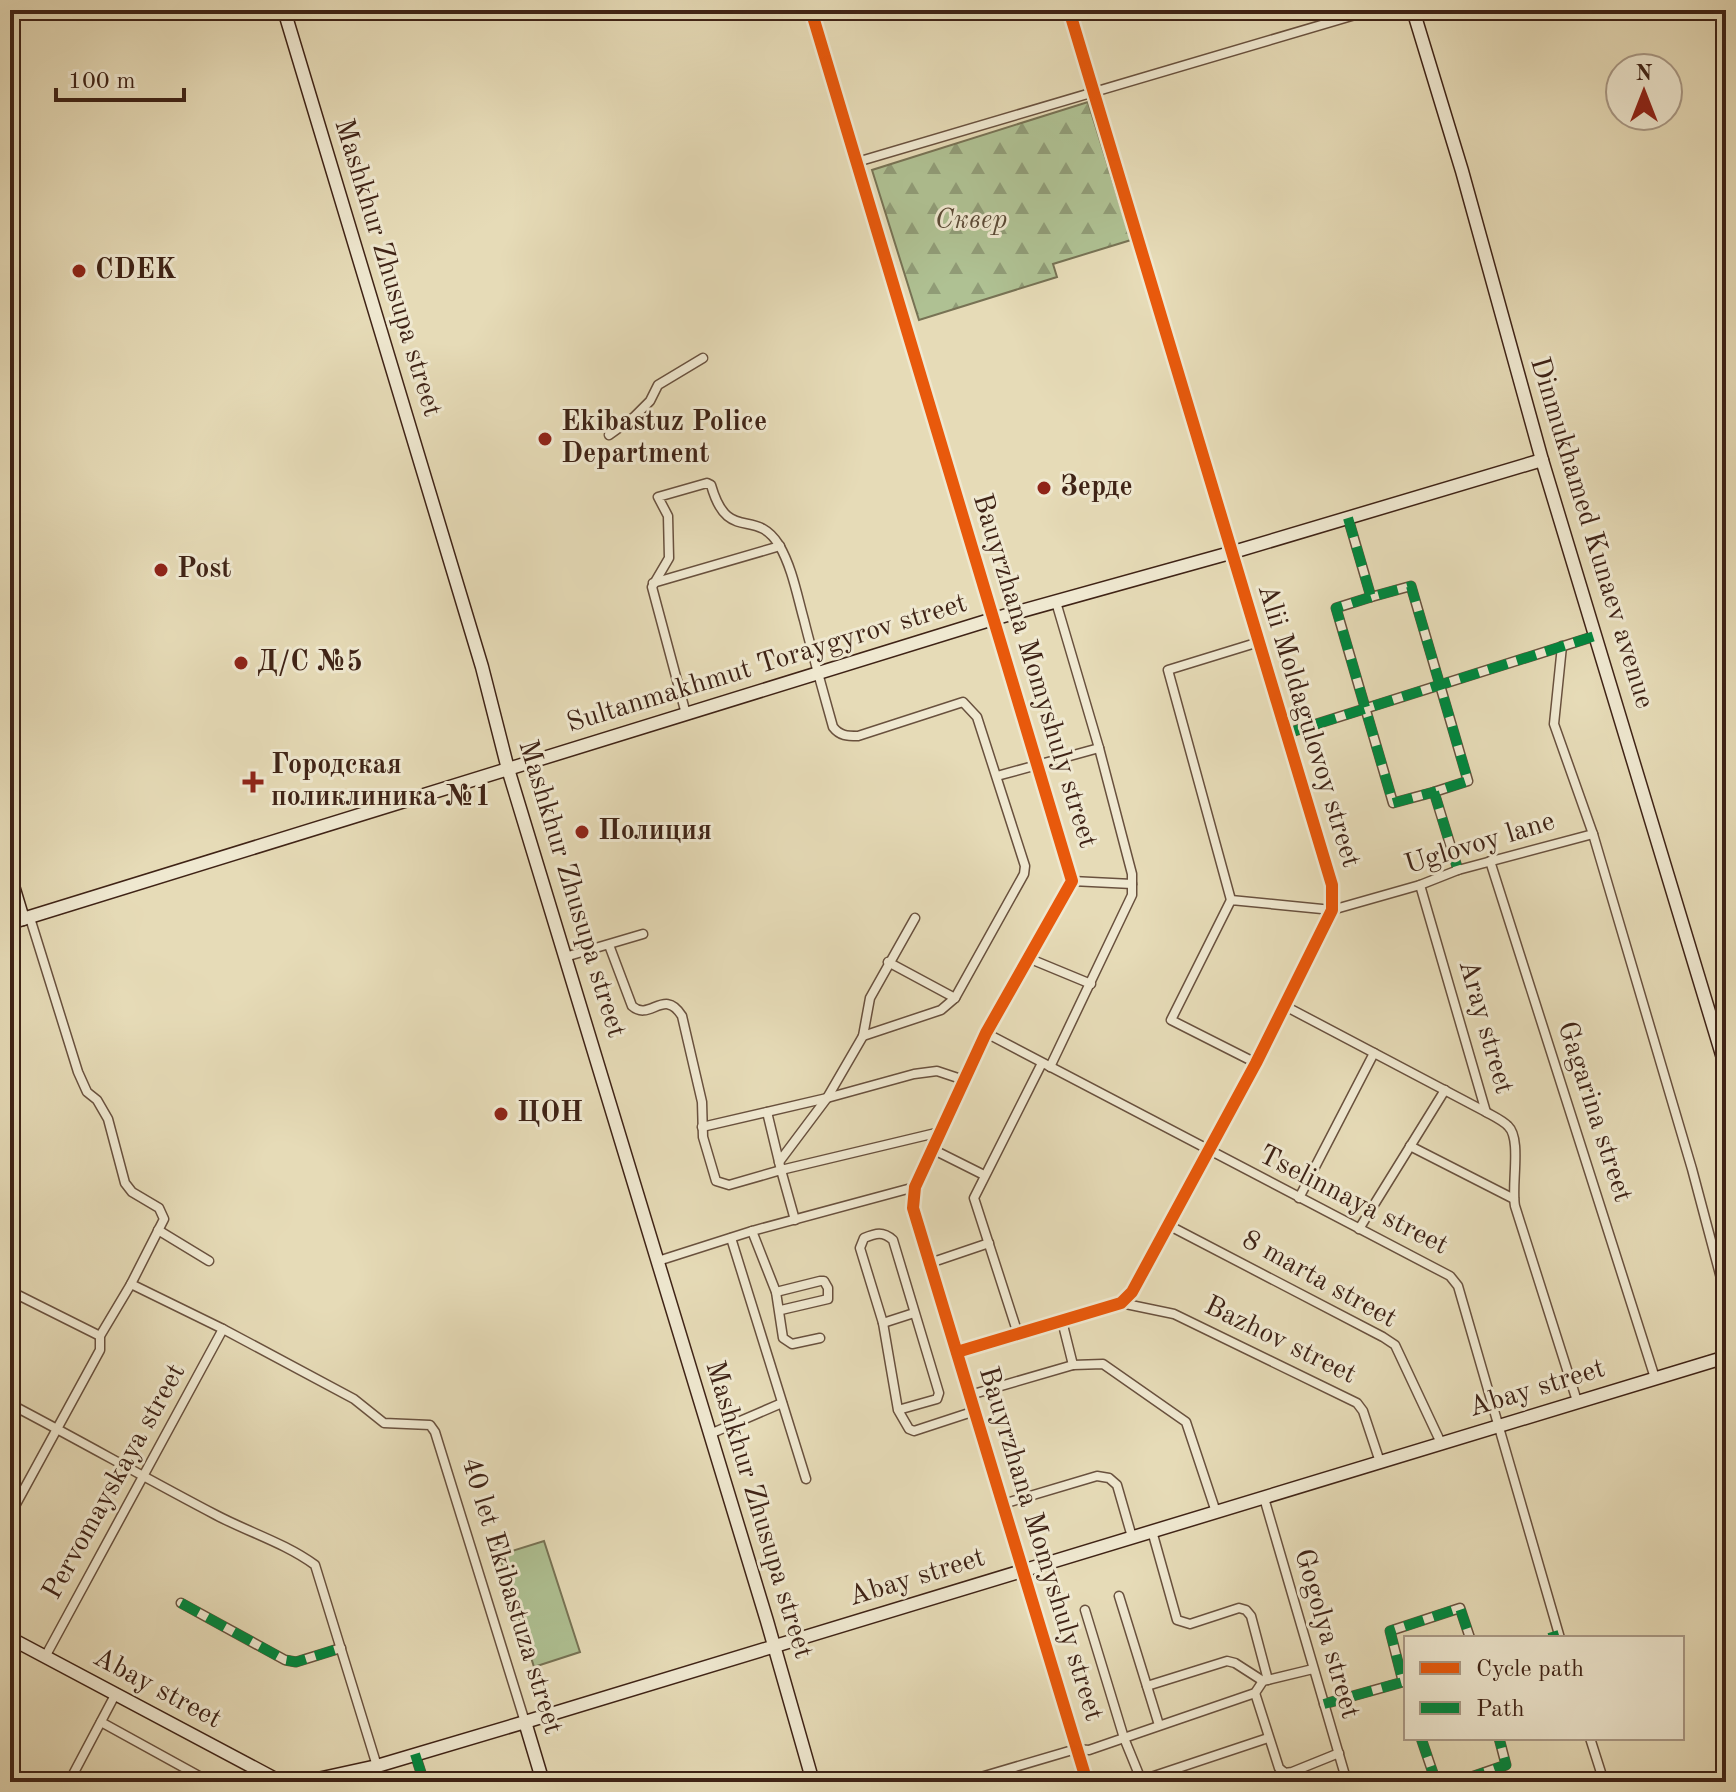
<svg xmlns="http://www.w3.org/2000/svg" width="1736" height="1792" viewBox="0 0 1736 1792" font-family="'Old Standard TT',serif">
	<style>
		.forest { fill: url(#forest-firs); stroke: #777254; stroke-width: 2 }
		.pitch { fill: #afc193; stroke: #777254; stroke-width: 2 }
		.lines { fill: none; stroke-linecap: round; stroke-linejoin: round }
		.street-casing { stroke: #69513e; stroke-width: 11 }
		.secondary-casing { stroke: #3f2316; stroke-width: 15 }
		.street { stroke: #efe8d0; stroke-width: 8 }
		.secondary { stroke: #efe8d0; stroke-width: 12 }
		.quiet { stroke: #00873e; stroke-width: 10; stroke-dasharray: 20 10; stroke-linecap: butt }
		.cycleway-casing { stroke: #efe8d0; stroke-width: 17 }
		.cycleway { stroke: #e8590c; stroke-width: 12 }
		.poi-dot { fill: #8f2418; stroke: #efe8d0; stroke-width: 3 }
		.labels { text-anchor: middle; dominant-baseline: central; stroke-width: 6; stroke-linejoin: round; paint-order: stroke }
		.park-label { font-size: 28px; font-style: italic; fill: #5b4a35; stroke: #efe8d0 }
		.street-label { font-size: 28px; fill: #3f2316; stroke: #efe8d0 }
		.poi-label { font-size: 28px; font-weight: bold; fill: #3f2316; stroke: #efe8d0; text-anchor: start }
	</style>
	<defs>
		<pattern id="forest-firs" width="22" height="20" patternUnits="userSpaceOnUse" patternTransform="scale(2)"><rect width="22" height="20" fill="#afc193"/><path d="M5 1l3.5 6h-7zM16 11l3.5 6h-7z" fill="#909c77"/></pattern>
	</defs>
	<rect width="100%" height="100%" fill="#e6dbb7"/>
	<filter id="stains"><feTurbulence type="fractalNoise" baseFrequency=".0025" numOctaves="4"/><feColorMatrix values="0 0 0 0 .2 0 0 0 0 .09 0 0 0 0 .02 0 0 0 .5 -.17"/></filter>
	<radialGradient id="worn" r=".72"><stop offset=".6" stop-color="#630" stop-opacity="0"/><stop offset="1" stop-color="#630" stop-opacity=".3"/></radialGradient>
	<polygon class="forest" points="1088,102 1131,240 1053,264 1057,277 919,320 872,170"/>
	<polygon class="pitch" points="544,1541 580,1652 534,1667 499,1555"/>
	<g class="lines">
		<g class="street-casing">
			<g id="street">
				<polyline points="811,10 1072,881 986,1033 915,1187 913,1208 1087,1782"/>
				<polyline points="857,162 1372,10"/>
				<polyline points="609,435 634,417 650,401 658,385 703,358"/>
				<polyline points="1348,518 1371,597 1411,586 1468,781 1434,792 1458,870"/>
				<polyline points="653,583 780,546"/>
				<polyline points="1371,597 1336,608 1393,803 1434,792"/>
				<polyline points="1562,646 1554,724 1593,834 1692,1169 1726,1297"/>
				<path d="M686,714L652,587L669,558L668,516L658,497L707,483L711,485C728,545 755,506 779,545C792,567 797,595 804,620C813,656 823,691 833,727C840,736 847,736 858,736L963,702L977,717L1025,866L1024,874L955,998L941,1010L863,1036L827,1098L779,1162"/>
				<polyline points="1288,733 1595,636"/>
				<polyline points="997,776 1099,748"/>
				<polyline points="1490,861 1655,1378"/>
				<polyline points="1072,881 1132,884"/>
				<path d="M1420,885L1486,1112C1493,1116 1502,1120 1508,1126C1522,1139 1511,1185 1515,1206L1577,1401"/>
				<polyline points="1231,900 1168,670 1259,642"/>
				<path d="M609,945L632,1006C650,1022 664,987 682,1016L702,1102L703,1137L716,1181L729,1185L781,1170L795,1220"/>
				<polyline points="565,957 643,934"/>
				<polyline points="1028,958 1091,984"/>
				<polyline points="888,962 955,998"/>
				<polyline points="1285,1006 1486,1112"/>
				<polyline points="986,1033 1450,1276 1458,1286 1560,1638"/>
				<polyline points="863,1036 870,998 915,918"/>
				<polyline points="1256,1063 1171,1020 1231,900 1332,910 1420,885 1458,870 1593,834"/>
				<polyline points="1050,1067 1132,895 1132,874 1099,748 1056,602"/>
				<polyline points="767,1112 781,1170 940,1132"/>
				<polyline points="702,1127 827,1098 914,1074 937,1071 964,1080"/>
				<polyline points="1410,1146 1514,1199"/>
				<polyline points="932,1149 984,1175"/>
				<polyline points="1299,1198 1374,1053"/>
				<polyline points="1168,1225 1383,1337 1395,1345 1441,1443"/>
				<polyline points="1359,1229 1445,1090"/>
				<polyline points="158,1230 209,1261"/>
				<polyline points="752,1231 776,1292 783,1338 792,1344 820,1338"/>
				<polyline points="731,1238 806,1479"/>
				<polyline points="658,1261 752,1231 915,1187"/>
				<polyline points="930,1263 989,1243"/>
				<polyline points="131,1284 223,1329 354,1399 384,1423 430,1425 435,1432 525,1722"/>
				<polyline points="10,1291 100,1336"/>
				<polyline points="776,1292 820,1281 824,1281 828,1288 828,1299 781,1310"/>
				<polyline points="1121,1303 1174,1314 1357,1403 1363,1411 1380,1462"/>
				<polyline points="1062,1321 1073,1365 1103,1364 1186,1422 1216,1512"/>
				<polyline points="883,1323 914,1313"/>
				<polyline points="1018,1334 974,1198 1042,1063"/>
				<polyline points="957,1352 1121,1303 1132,1292 1256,1063 1332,910 1332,885 1069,10"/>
				<polyline points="970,1395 1073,1365"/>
				<path d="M10,1404C79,1440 147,1479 216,1515C248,1532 285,1543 315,1565L377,1766"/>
				<path d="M898,1410L937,1399L939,1393L893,1240C883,1231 876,1233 864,1238L860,1248L883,1323L898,1410L909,1429L914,1431L975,1411"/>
				<polyline points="710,1434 782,1403"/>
				<polyline points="1264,1498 1347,1782"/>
				<polyline points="1003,1504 1097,1476 1109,1478 1117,1485 1132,1537"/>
				<polyline points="10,1515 100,1350 100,1336 131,1284 164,1219 159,1208 132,1192 125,1183 108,1119 97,1100 87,1092 78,1072 30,918"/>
				<polyline points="1152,1531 1177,1620 1190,1624 1239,1608 1246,1610 1251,1616 1268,1680"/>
				<polyline points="1119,1596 1159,1725"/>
				<polyline points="181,1603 285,1660 296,1662 341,1648"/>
				<polyline points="1085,1610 1124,1738 1142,1782"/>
				<polyline points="45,1657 223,1329"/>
				<polyline points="1147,1686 1227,1661 1235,1663 1263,1681"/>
				<polyline points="1255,1693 1279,1768 1285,1773 1292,1772 1339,1753"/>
				<polyline points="1324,1704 1403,1682 1390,1631 1460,1608 1470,1638"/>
				<polyline points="101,1722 210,1782"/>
				<polyline points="1421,1738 1436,1782"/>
				<polyline points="1590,1738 1604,1782"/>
				<polyline points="415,1754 424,1782"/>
				<polyline points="1142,1780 1268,1738"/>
				<polyline points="69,1782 115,1695"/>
				<polyline points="964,1782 1076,1749 1089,1750 1255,1693 1263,1681 1313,1669"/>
				<polyline points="1453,1782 1471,1777"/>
				<polyline points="1473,1782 1471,1777 1506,1765 1499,1738"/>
			</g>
		</g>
		<g class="secondary-casing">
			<g id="secondary">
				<polyline points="284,10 482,667 508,769 767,1621 813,1782"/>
				<polyline points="1413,10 1462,171 1542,460 1726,1068"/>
				<polyline points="10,876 23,919"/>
				<polyline points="10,923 993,619 1230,553 1542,460"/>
				<polyline points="10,1638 281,1782"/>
				<polyline points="525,1722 543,1782"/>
				<polyline points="304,1782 377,1766 525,1722 1726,1357"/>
			</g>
		</g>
		<use href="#street" class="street"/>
		<use href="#secondary" class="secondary"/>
		<g class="quiet">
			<polyline points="1348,518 1371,597 1411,586 1468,781 1434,792 1458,870"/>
			<polyline points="1371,597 1336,608 1393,803 1434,792"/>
			<polyline points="1288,733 1595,636"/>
			<polyline points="181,1603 285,1660 296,1662 341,1648"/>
			<polyline points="1549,1638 1559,1635"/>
			<polyline points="1324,1704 1403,1682 1390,1631 1460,1608 1470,1638"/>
			<polyline points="1421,1738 1436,1782"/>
			<polyline points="415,1754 424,1782"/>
			<polyline points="1453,1782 1471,1777"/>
			<polyline points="1473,1782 1471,1777 1506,1765 1499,1738"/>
		</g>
		<g class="cycleway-casing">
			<g id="cycleway">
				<polyline points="811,10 1072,881 986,1033 915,1187 913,1208 1087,1782"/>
				<polyline points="957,1352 1121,1303 1132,1292 1256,1063 1332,910 1332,885 1069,10"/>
			</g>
		</g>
		<use href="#cycleway" class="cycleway"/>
	</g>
	<g class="poi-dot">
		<circle cx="79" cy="271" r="8"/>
		<circle cx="545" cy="439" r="8"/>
		<circle cx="1044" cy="488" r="8"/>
		<circle cx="161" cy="570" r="8"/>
		<circle cx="241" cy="663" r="8"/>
		<path d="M249 770h8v8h8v8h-8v8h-8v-8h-8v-8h8z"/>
		<circle cx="582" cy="832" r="8"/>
		<circle cx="501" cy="1114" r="8"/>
	</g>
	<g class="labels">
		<g class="park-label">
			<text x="971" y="221">Сквер</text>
		</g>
		<g class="street-label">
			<text transform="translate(387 268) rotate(73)">Mashkhur Zhusupa street</text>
			<text transform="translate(1591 533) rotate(73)">Dinmukhamed Kunaev avenue</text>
			<text transform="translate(767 664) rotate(-17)">Sultanmakhmut Toraygyrov street</text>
			<text transform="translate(1034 671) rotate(73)">Bauyrzhana Momyshuly street</text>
			<text transform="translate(1308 726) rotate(73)">Alii Moldagulovoy street</text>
			<text transform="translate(1480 844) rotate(-17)">Uglovoy lane</text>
			<text transform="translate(571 889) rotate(73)">Mashkhur Zhusupa street</text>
			<text transform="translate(1485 1027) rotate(74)">Aray street</text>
			<text transform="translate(1594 1112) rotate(72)">Gagarina street</text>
			<text transform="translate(1353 1201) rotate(27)">Tselinnaya street</text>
			<text transform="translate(1319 1280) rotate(29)">8 marta street</text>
			<text transform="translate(1280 1341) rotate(26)">Bazhov street</text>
			<text transform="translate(1537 1389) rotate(-17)">Abay street</text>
			<text transform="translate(115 1482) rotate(-61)">Pervomayskaya street</text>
			<text transform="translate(758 1510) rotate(73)">Mashkhur Zhusupa street</text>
			<text transform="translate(1040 1544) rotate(73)">Bauyrzhana Momyshuly street</text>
			<text transform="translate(917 1578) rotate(-17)">Abay street</text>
			<text transform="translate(511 1596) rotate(73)">40 let Ekibastuza street</text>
			<text transform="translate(1326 1634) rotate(74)">Gogolya street</text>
			<text transform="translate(157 1689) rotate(28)">Abay street</text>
		</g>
		<g class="poi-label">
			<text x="95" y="271">CDEK</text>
			<text x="561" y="423">Ekibastuz Police<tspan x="561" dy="32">Department</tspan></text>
			<text x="1060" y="488">Зерде</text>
			<text x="177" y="570">Post</text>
			<text x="257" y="663">Д/С №5</text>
			<text x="271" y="766">Городская<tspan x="271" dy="32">поликлиника №1</tspan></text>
			<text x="598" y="832">Полиция</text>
			<text x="517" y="1114">ЦОН</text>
		</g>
	</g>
	<rect width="1736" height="1792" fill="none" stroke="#e6dbb7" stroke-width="40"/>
	<rect x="12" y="12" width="1712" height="1768" fill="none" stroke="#3f2316" stroke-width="4"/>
	<rect x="20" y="20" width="1696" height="1752" fill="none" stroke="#3f2316" stroke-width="2"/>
	<rect x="1404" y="1636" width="280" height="104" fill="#efe8d0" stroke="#a99986" stroke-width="2"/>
	<rect x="1420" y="1662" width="40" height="12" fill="#e8590c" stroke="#a99986" stroke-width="2"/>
	<text x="1476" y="1676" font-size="24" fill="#3f2316">Cycle path</text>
	<rect x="1420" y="1702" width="40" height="12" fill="#00873e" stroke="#a99986" stroke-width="2"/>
	<text x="1476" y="1716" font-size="24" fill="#3f2316">Path</text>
	<g transform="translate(1644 92)"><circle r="38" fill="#efe8d0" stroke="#a99986" stroke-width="2"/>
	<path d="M0-6L14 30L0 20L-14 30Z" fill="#8f2418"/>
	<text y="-12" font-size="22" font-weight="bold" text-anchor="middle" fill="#3f2316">N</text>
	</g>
	<path d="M56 88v12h128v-12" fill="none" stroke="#3f2316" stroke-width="4"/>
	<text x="68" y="88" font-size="24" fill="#3f2316" stroke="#efe8d0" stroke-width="6" paint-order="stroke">100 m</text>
	<rect width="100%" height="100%" filter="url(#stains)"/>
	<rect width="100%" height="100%" fill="url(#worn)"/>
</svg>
